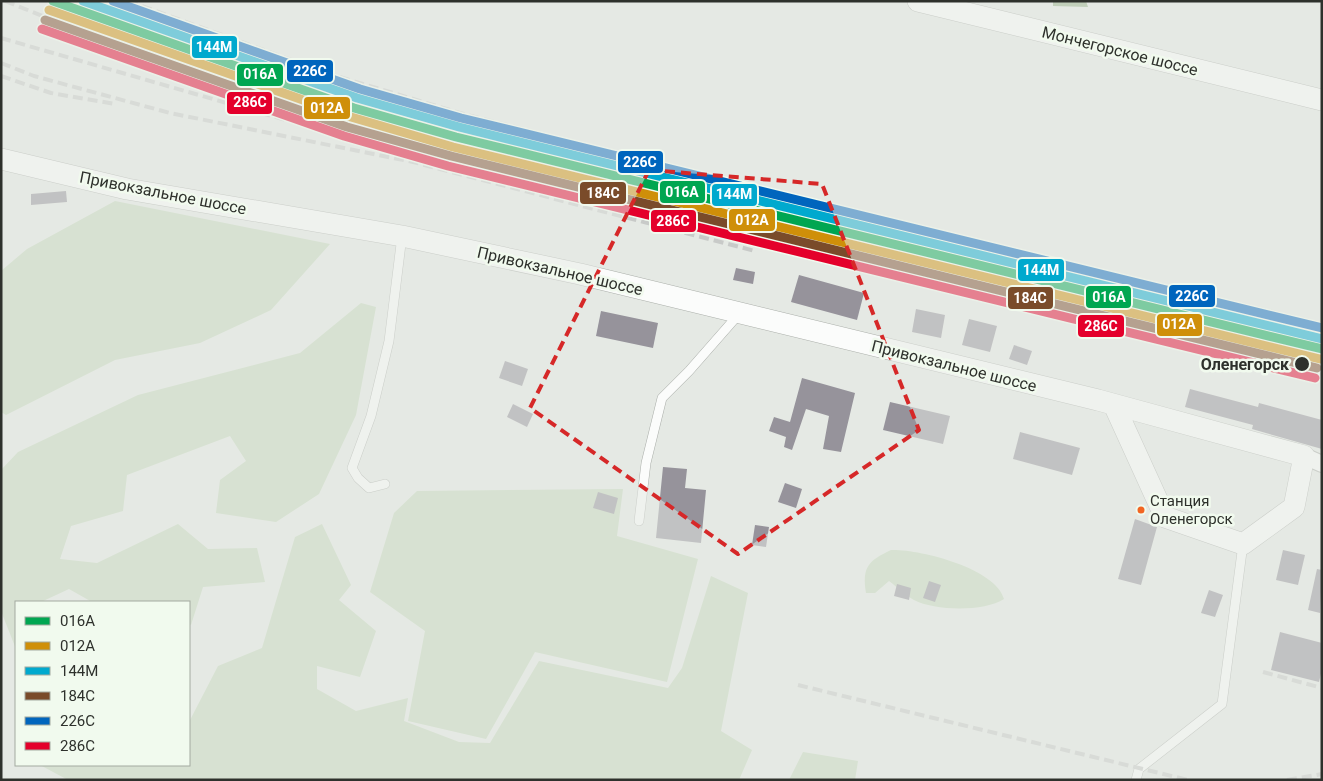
<svg xmlns="http://www.w3.org/2000/svg" width="1323" height="781" viewBox="0 0 1323 781" font-family="Roboto,sans-serif">
	<style>
		.green { fill: #c5d8bc }
		.water { fill: #94b088 }
		.building { fill: #96939b }
		.lines { fill: none; stroke-linecap: round; stroke-linejoin: round }
		.service-casing { stroke: #abafaa; stroke-width: 10 }
		.minor-casing { stroke: #abafaa; stroke-width: 18 }
		.tertiary-casing { stroke: #abafaa; stroke-width: 22 }
		.service { stroke: #fbfcfb; stroke-width: 9 }
		.minor { stroke: #fbfcfb; stroke-width: 16 }
		.tertiary { stroke: #fbfcfb; stroke-width: 21 }
		.rail { stroke: #c8cac8; stroke-width: 4; stroke-dasharray: 10 5; stroke-linecap: butt }
		.rail-1-casing { stroke: #f1faee; stroke-width: 12 }
		.rail-2-casing { stroke: #f1faee; stroke-width: 12 }
		.rail-3-casing { stroke: #f1faee; stroke-width: 12 }
		.rail-4-casing { stroke: #f1faee; stroke-width: 12 }
		.rail-5-casing { stroke: #f1faee; stroke-width: 12 }
		.rail-6-casing { stroke: #f1faee; stroke-width: 12 }
		.rail-1 { stroke: #00a651; stroke-width: 9 }
		.rail-2 { stroke: #cf8f09; stroke-width: 9 }
		.rail-3 { stroke: #00a9ce; stroke-width: 9 }
		.rail-4 { stroke: #7a4b2a; stroke-width: 9 }
		.rail-5 { stroke: #0065bd; stroke-width: 9 }
		.rail-6 { stroke: #e4002b; stroke-width: 9 }
		.marked { fill: none; stroke: #d62828; stroke-width: 4; stroke-dasharray: 10 6; stroke-linejoin: round }
		.stop-dot { fill: #2e312c; stroke: #f1faee; stroke-width: 2 }
		.bus-dot { fill: #f26522; stroke: #f1faee; stroke-width: 2 }
		.labels { text-anchor: middle; dominant-baseline: central; stroke-width: 5; stroke-linejoin: round; paint-order: stroke }
		.bus-label { font-size: 15px; fill: #2e312c; stroke: #f1faee; text-anchor: start }
		.street-label { font-size: 16px; fill: #2e312c; stroke: #f1faee }
		.stop-label { font-size: 16px; font-weight: bold; fill: #2e312c; stroke: #f1faee; text-anchor: end }
		.line-badge { stroke: #f1faee; stroke-width: 2 }
		.badge-label { font-size: 14px; text-anchor: middle; font-weight: bold; fill: #fff }
	</style>
	<rect width="100%" height="100%" fill="#e5e9e4"/>
	<g class="green">
		<polygon points="115,201 330,244 271,310 200,343 115,360 6,415 1,412 1,271 27,249"/>
		<polygon points="361,303 376,307 356,415 319,494 276,522 216,513 220,480 246,461 230,436 127,475 123,511 71,526 60,559 97,563 178,524 208,549 257,548 265,582 203,587 191,625 189,624 189,602 92,602 69,589 41,602 16,602 16,649 1,611 1,470 18,452 138,395 300,353"/>
		<polygon points="623,489 617,536 698,559 667,682 535,652 486,739 408,721 425,631 370,592 394,513 417,491"/>
		<polygon points="322,524 351,585 339,600 376,631 360,677 317,666 317,689 356,711 408,698 404,721 459,742 490,743 539,661 668,688 682,668 711,576 748,593 721,731 752,750 739,780 68,780 40,765 189,765 189,722 218,666 262,648 295,537"/>
		<path d="M891,550C919,549 996,568 1004,599C984,612 935,611 914,600C905,595 897,587 889,581L875,593H866C862,567 868,561 891,550Z"/>
		<polygon points="803,752 858,761 855,780 789,780"/>
	</g>
	<polygon class="water" points="1053,1 1086,1 1088,7 1053,6"/>
	<g class="building">
		<polygon points="66,191 67,202 31,205 31,194"/>
		<polygon points="736,268 755,272 753,284 733,280"/>
		<polygon points="799,275 864,293 857,320 791,302"/>
		<polygon points="916,309 945,315 941,338 912,332"/>
		<polygon points="601,311 658,323 653,348 596,336"/>
		<polygon points="969,319 997,326 990,352 962,345"/>
		<polygon points="1014,345 1032,351 1027,365 1009,359"/>
		<polygon points="505,361 528,369 522,386 499,378"/>
		<polygon points="802,378 855,393 841,452 823,449 829,416 806,409 792,450 784,447 786,437 769,431 774,417 790,422"/>
		<polygon points="1190,389 1258,407 1259,403 1322,420 1322,449 1252,429 1253,425 1185,407"/>
		<polygon points="890,402 950,416 943,444 883,430"/>
		<polygon points="513,404 533,414 527,427 507,417"/>
		<polygon points="1020,432 1080,448 1072,475 1013,459"/>
		<polygon points="663,467 687,469 685,488 706,490 701,543 656,538"/>
		<polygon points="785,483 802,489 796,508 778,502"/>
		<polygon points="598,492 618,498 614,514 593,508"/>
		<polygon points="1135,519 1157,527 1141,585 1118,579"/>
		<polygon points="755,525 769,527 766,547 752,545"/>
		<polygon points="1283,550 1305,555 1298,585 1276,580"/>
		<polygon points="1317,569 1322,570 1320,613 1308,610"/>
		<polygon points="929,581 941,585 935,602 923,598"/>
		<polygon points="897,584 911,588 909,600 894,596"/>
		<polygon points="1209,590 1223,595 1215,617 1201,613"/>
		<polygon points="1280,632 1322,643 1322,669 1319,682 1271,670"/>
	</g>
	<g class="lines">
		<g class="service-casing">
			<g id="service">
				<polyline points="385,484 369,488 358,478 352,468 371,416 389,341 402,236"/>
				<polyline points="639,521 646,463 662,398 689,371 739,314"/>
				<polyline points="1136,780 1139,769 1222,704 1243,544"/>
			</g>
		</g>
		<g class="minor-casing">
			<polyline id="minor" points="1304,456 1322,464"/>
		</g>
		<g class="tertiary-casing">
			<g id="tertiary">
				<polyline points="918,1 1322,100"/>
				<polyline points="1,159 127,189 402,236 580,274 1098,400 1304,456 1294,507 1243,544 1165,517 1114,405"/>
			</g>
		</g>
		<use href="#service" class="service"/>
		<use href="#minor" class="minor"/>
		<use href="#tertiary" class="tertiary"/>
		<g class="rail">
			<polyline points="5,1 382,151"/>
			<polyline points="90,1 358,96 459,126 648,174 1322,336"/>
			<polyline points="128,1 333,75 460,113 651,162 1322,324"/>
			<polyline points="1,38 289,121"/>
			<polyline points="1,63 34,76 170,113 413,162 755,251"/>
			<polyline points="1,76 51,93 115,104"/>
			<polyline points="593,202 649,212"/>
			<polyline points="1263,672 1322,688"/>
			<polyline points="798,685 1188,780"/>
			<polyline points="1287,780 1322,774"/>
		</g>
		<g class="rail-1-casing">
			<polyline id="rail-1" points="53,1 354,108 456,137 1322,349"/>
		</g>
		<g class="rail-2-casing">
			<polyline id="rail-2" points="49,10 351,117 453,147 1320,359"/>
		</g>
		<g class="rail-3-casing">
			<polyline id="rail-3" points="83,1 357,98 459,127 1322,339"/>
		</g>
		<g class="rail-4-casing">
			<polyline id="rail-4" points="45,20 347,127 451,156 1317,368"/>
		</g>
		<g class="rail-5-casing">
			<polyline id="rail-5" points="113,1 360,89 461,118 1322,328"/>
		</g>
		<g class="rail-6-casing">
			<polyline id="rail-6" points="42,29 344,136 448,166 1315,378"/>
		</g>
		<use href="#rail-1" class="rail-1"/>
		<use href="#rail-2" class="rail-2"/>
		<use href="#rail-3" class="rail-3"/>
		<use href="#rail-4" class="rail-4"/>
		<use href="#rail-5" class="rail-5"/>
		<use href="#rail-6" class="rail-6"/>
	</g>
	<path d="M0 0H1323V781H0ZM649,170L822,184L919,430L738,554L530,408Z" fill="#e5e9e4" fill-opacity=".55" fill-rule="evenodd"/>
	<path class="marked" d="M649,170L822,184L919,430L738,554L530,408Z"/>
	<circle class="stop-dot" cx="1302" cy="364" r="8"/>
	<circle class="bus-dot" cx="1141" cy="510" r="4.5"/>
	<g class="labels">
		<g class="bus-label">
			<text x="1150" y="501">Станция<tspan x="1150" dy="18">Оленегорск</tspan></text>
		</g>
		<g class="street-label">
			<text transform="translate(1120 51) rotate(14)">Мончегорское шоссе</text>
			<text transform="translate(163 193) rotate(11)">Привокзальное шоссе</text>
			<text transform="translate(560 271) rotate(13)">Привокзальное шоссе</text>
			<text transform="translate(954 366) rotate(14)">Привокзальное шоссе</text>
		</g>
		<g class="stop-label">
			<text x="1289" y="364">Оленегорск</text>
		</g>
	</g>
	<g class="line-badge">
		<rect x="191" y="35" width="47" height="24" rx="5" fill="#00a9ce"/>
		<rect x="286" y="59" width="48" height="24" rx="5" fill="#0065bd"/>
		<rect x="236" y="63" width="48" height="24" rx="5" fill="#00a651"/>
		<rect x="226" y="91" width="47" height="24" rx="5" fill="#e4002b"/>
		<rect x="303" y="96" width="48" height="24" rx="5" fill="#cf8f09"/>
		<rect x="617" y="150" width="47" height="24" rx="5" fill="#0065bd"/>
		<rect x="659" y="180" width="47" height="24" rx="5" fill="#00a651"/>
		<rect x="579" y="181" width="48" height="24" rx="5" fill="#7a4b2a"/>
		<rect x="711" y="183" width="47" height="24" rx="5" fill="#00a9ce"/>
		<rect x="728" y="208" width="48" height="24" rx="5" fill="#cf8f09"/>
		<rect x="650" y="209" width="47" height="24" rx="5" fill="#e4002b"/>
		<rect x="1017" y="258" width="48" height="24" rx="5" fill="#00a9ce"/>
		<rect x="1168" y="284" width="48" height="24" rx="5" fill="#0065bd"/>
		<rect x="1085" y="285" width="47" height="24" rx="5" fill="#00a651"/>
		<rect x="1007" y="286" width="47" height="24" rx="5" fill="#7a4b2a"/>
		<rect x="1156" y="313" width="47" height="24" rx="5" fill="#cf8f09"/>
		<rect x="1077" y="314" width="48" height="24" rx="5" fill="#e4002b"/>
	</g>
	<g class="badge-label">
		<text x="214" y="52">144М</text>
		<text x="310" y="76">226С</text>
		<text x="260" y="79">016А</text>
		<text x="250" y="107">286С</text>
		<text x="327" y="113">012А</text>
		<text x="640" y="167">226С</text>
		<text x="682" y="197">016А</text>
		<text x="603" y="198">184С</text>
		<text x="734" y="199">144М</text>
		<text x="752" y="225">012А</text>
		<text x="673" y="226">286С</text>
		<text x="1041" y="275">144М</text>
		<text x="1192" y="301">226С</text>
		<text x="1109" y="302">016А</text>
		<text x="1030" y="303">184С</text>
		<text x="1179" y="329">012А</text>
		<text x="1101" y="331">286С</text>
	</g>
	<rect width="1323" height="781" fill="none" stroke="#2e312c" stroke-width="5"/>
	<rect x="15" y="601" width="175" height="165" fill="#f1faee" stroke="#a3aaa0"/>
	<rect x="25" y="617" width="25" height="8" fill="#00a651" stroke="#a3aaa0"/>
	<text x="60" y="626" font-size="15" fill="#2e312c">016А</text>
	<rect x="25" y="642" width="25" height="8" fill="#cf8f09" stroke="#a3aaa0"/>
	<text x="60" y="651" font-size="15" fill="#2e312c">012А</text>
	<rect x="25" y="667" width="25" height="8" fill="#00a9ce" stroke="#a3aaa0"/>
	<text x="60" y="676" font-size="15" fill="#2e312c">144М</text>
	<rect x="25" y="692" width="25" height="8" fill="#7a4b2a" stroke="#a3aaa0"/>
	<text x="60" y="701" font-size="15" fill="#2e312c">184С</text>
	<rect x="25" y="717" width="25" height="8" fill="#0065bd" stroke="#a3aaa0"/>
	<text x="60" y="726" font-size="15" fill="#2e312c">226С</text>
	<rect x="25" y="742" width="25" height="8" fill="#e4002b" stroke="#a3aaa0"/>
	<text x="60" y="751" font-size="15" fill="#2e312c">286С</text>
</svg>
